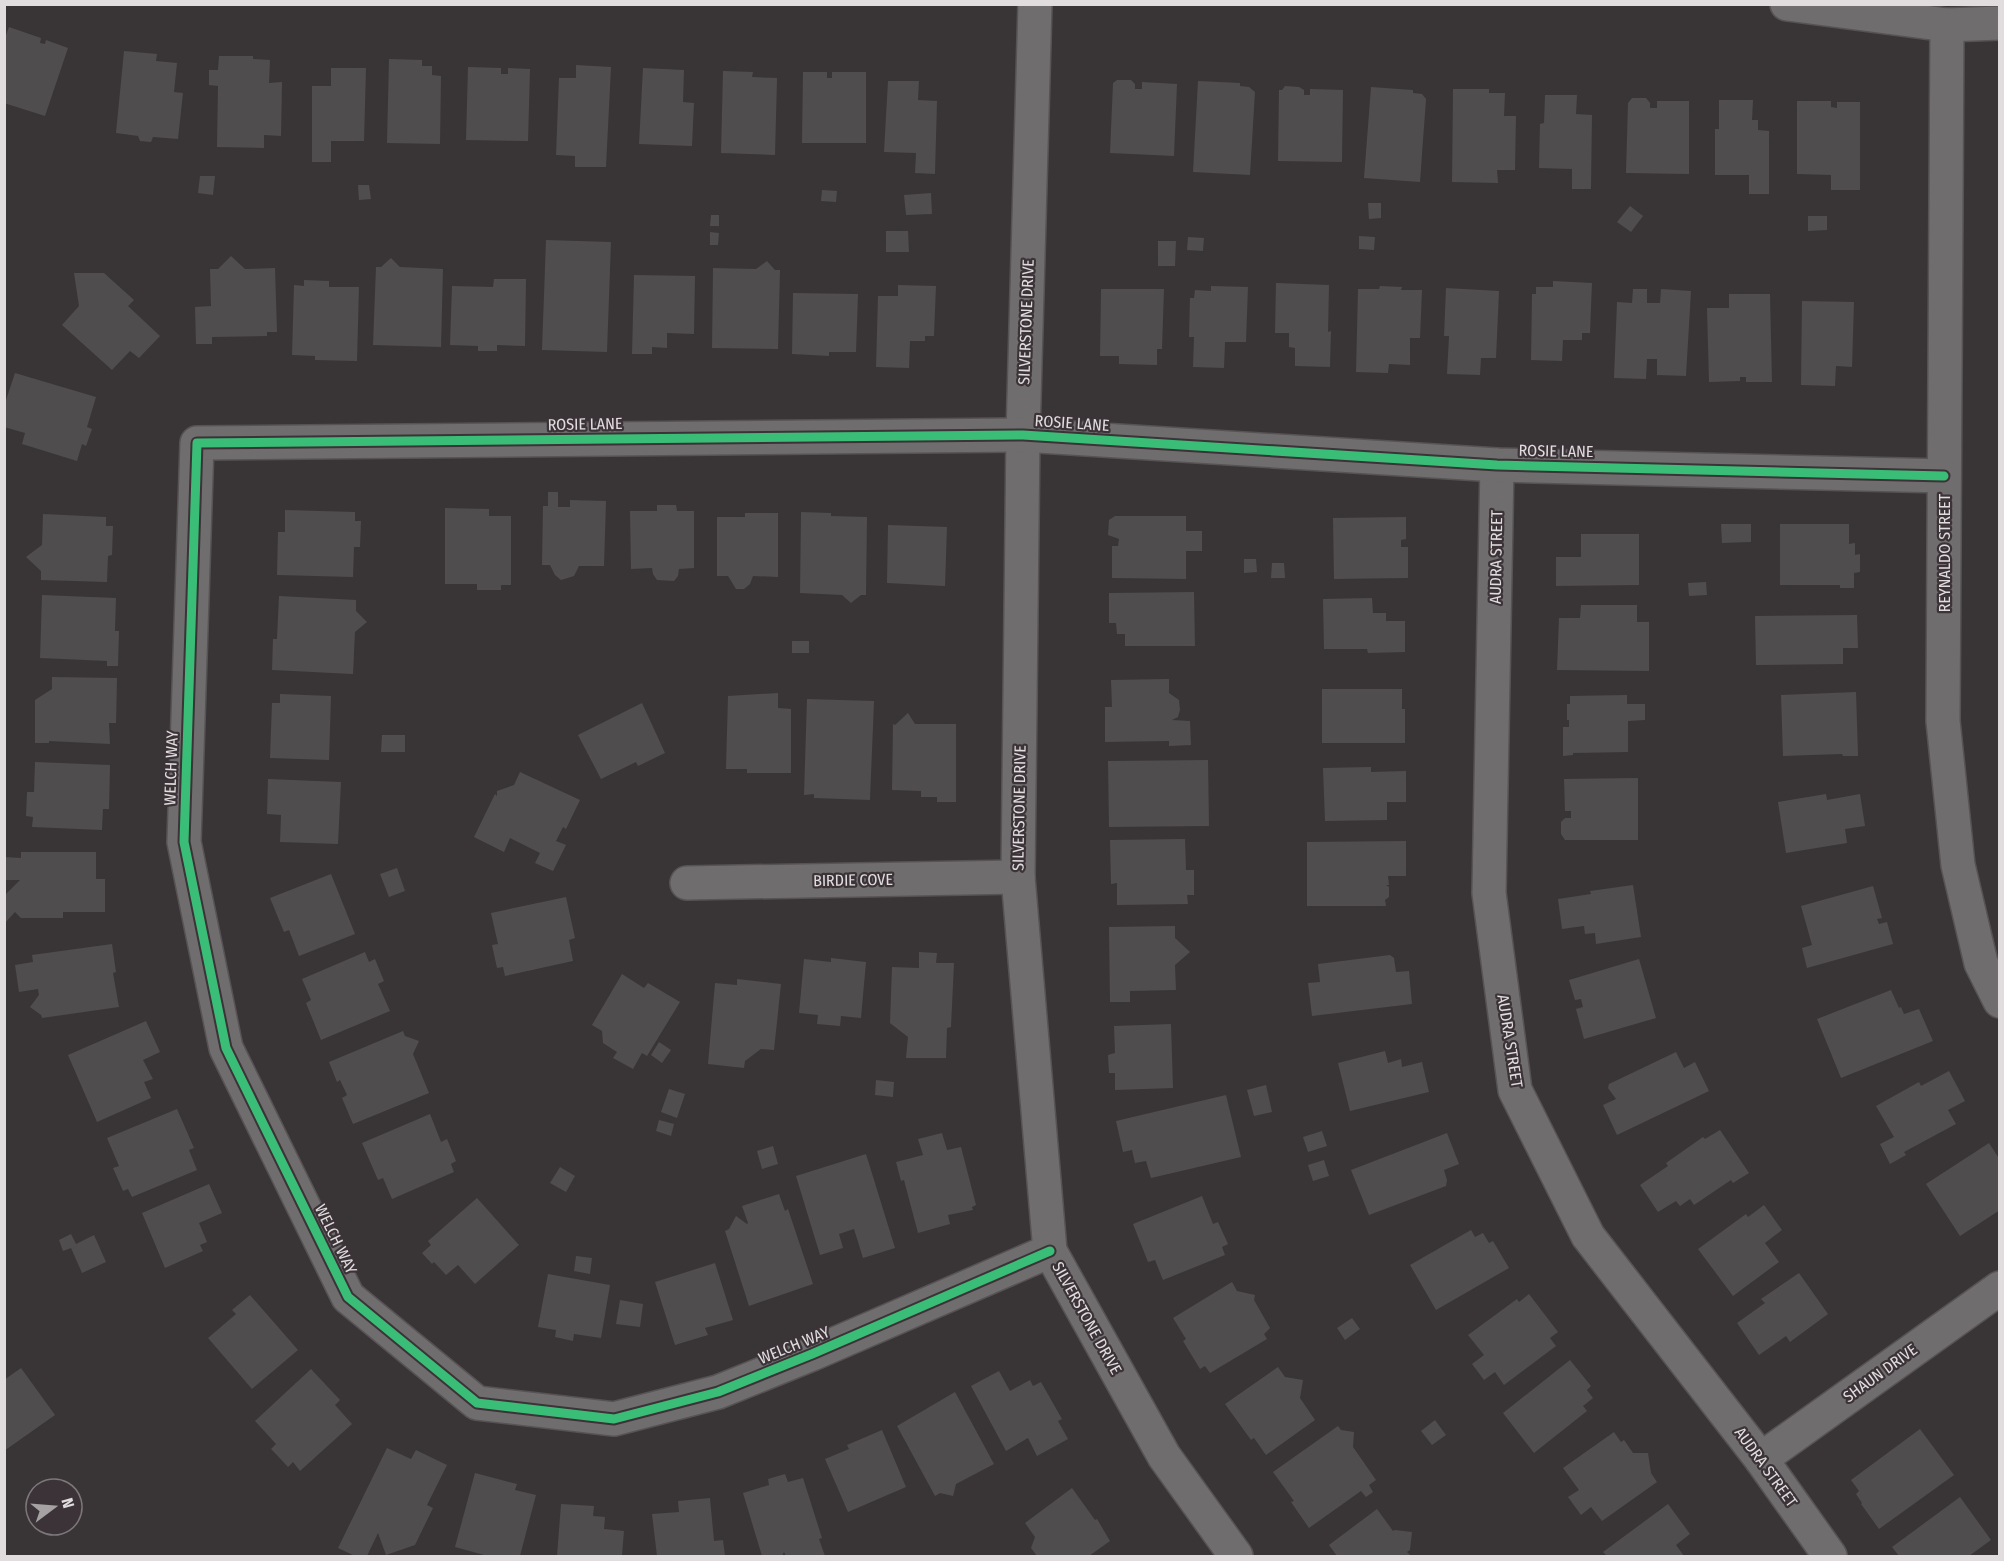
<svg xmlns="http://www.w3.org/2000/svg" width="2004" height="1561" viewBox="0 0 2004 1561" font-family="'Fira Sans Condensed',sans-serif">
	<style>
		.building { fill: #504d4e }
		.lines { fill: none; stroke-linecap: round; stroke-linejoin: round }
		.street-casing { stroke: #575354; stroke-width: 36 }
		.street { stroke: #706d6e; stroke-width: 33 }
		.cycleway-casing { stroke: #3b3337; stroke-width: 13 }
		.cycleway { stroke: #3abd76; stroke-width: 9 }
		.labels { text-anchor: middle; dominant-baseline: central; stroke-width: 4.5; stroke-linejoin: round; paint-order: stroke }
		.street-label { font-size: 16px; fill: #e1dcde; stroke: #3b3337 }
	</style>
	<rect width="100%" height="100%" fill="#393537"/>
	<g class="building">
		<polygon points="9,27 41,38 40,43 45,44 46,40 68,48 45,116 4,103 4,40"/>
		<polygon points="124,51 157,54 156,61 177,63 174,92 183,93 178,139 153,137 151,142 140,141 138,136 116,133"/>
		<polygon points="219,56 253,56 253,59 270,60 269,83 282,82 281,136 264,135 264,148 217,147 218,86 209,85 209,70 218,70"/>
		<polygon points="389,59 422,60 422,66 432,66 432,75 441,76 440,144 387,143"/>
		<polygon points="576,65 611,67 606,167 575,167 575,156 556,155 559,78 576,78"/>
		<polygon points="468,67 501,68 501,74 508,74 508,68 530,69 528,141 466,140"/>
		<polygon points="331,68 366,68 364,141 331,141 331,162 312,162 312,86 331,86"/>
		<polygon points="643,68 684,70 683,102 694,103 692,146 639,144"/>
		<polygon points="723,71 753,72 752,77 777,78 775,155 721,153"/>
		<polygon points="803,72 827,72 827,78 832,78 832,72 866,72 866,143 802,143"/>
		<polygon points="1117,80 1131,80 1135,84 1135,89 1142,89 1142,82 1177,84 1174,156 1110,153 1113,83"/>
		<polygon points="888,81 919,81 918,100 937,101 935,174 915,173 916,153 884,152"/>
		<polygon points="1198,81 1240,83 1240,86 1249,87 1255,92 1250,175 1193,172"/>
		<polygon points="1285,86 1299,87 1304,90 1304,95 1310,95 1310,89 1343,90 1342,162 1278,161 1279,90 1282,90"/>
		<polygon points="1371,87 1413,90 1413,93 1422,94 1426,99 1420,182 1364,178"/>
		<polygon points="1453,89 1489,89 1489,93 1505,93 1504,116 1516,116 1515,170 1497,170 1498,183 1452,182"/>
		<polygon points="1545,95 1577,95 1576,114 1592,115 1591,189 1572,189 1572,169 1539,168 1540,124 1544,123"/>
		<polygon points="1632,98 1646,98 1650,103 1650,108 1657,108 1657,101 1689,101 1689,174 1626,173 1628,103"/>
		<polygon points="1719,100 1753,100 1752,120 1758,120 1758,130 1769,131 1769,194 1749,194 1749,175 1715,175 1715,129 1719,129"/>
		<polygon points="1797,101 1831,101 1831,107 1837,108 1837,102 1860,102 1860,190 1831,190 1831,175 1797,174"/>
		<polygon points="200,176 215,176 213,195 198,193"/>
		<polygon points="358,185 369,185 371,199 359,200"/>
		<polygon points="822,190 837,191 836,202 821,201"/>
		<polygon points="931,193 932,214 906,215 904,195"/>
		<polygon points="1368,203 1381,203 1381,218 1369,219"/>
		<polygon points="1630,206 1643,216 1631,232 1617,222"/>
		<polygon points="711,215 719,215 719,226 710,226"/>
		<polygon points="1808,216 1827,216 1827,230 1808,231"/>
		<polygon points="886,231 908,231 909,252 886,252"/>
		<polygon points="710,232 719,233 718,245 710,245"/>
		<polygon points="1359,236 1375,237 1374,250 1359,249"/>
		<polygon points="1188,237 1204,238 1203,251 1187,250"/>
		<polygon points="546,240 611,242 607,352 542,350"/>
		<polygon points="1158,241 1176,241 1175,266 1158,266"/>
		<polygon points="231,256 245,269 275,268 277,332 267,332 267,336 212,337 212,344 196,344 195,307 211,306 210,269 218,269"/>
		<polygon points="391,258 400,267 443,269 441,347 373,345 376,267 381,267"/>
		<polygon points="767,261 775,270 780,270 778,349 712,348 713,268 756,269"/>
		<polygon points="74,273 104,273 134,300 128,306 160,336 139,358 130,351 112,370 62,325 79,306"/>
		<polygon points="634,275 695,276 694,334 667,333 667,348 652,347 652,354 632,354"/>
		<polygon points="494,279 526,279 525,346 497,345 497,351 478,351 478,346 450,345 452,286 493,287"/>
		<polygon points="304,280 329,281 329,287 359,287 357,361 315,360 315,356 292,355 294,285 304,286"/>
		<polygon points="1553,281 1592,283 1590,333 1582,333 1582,340 1563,340 1562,361 1531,360 1532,294 1536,294 1536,287 1553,287"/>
		<polygon points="1276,283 1329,285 1328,332 1331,331 1330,367 1295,366 1295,348 1289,347 1289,333 1275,333"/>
		<polygon points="898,285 936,286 934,336 925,336 925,341 910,341 909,368 876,367 878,296 898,296"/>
		<polygon points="1211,286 1248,287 1246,342 1225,342 1224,368 1193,367 1194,337 1189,337 1190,298 1194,298 1195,290 1211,291"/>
		<polygon points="1380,286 1402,287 1401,290 1422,290 1420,338 1410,338 1410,365 1389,364 1388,373 1356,372 1358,289 1379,289"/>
		<polygon points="1446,288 1499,291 1496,358 1481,358 1480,375 1447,374 1449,336 1444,336"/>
		<polygon points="1101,289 1164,289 1162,349 1157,349 1157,365 1119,364 1119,356 1100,356"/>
		<polygon points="1633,289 1647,289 1647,303 1660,303 1661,289 1691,291 1686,376 1657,375 1657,359 1647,359 1646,379 1614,378 1617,302 1632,303"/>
		<polygon points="793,293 858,294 856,352 829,352 829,356 792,354"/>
		<polygon points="1729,294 1770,294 1772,382 1746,382 1746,377 1740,377 1740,381 1709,382 1707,308 1729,308"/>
		<polygon points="1802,301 1854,302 1852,367 1836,366 1835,386 1801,385"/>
		<polygon points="15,373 96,397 87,427 92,429 86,446 82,444 77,461 22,444 25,433 4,427 4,406"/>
		<polygon points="548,492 558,492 558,507 570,507 570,500 606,501 604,566 579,566 574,576 561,580 555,575 550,565 542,565 543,506 548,506"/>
		<polygon points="657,505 676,505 677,511 694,511 694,568 679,569 678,576 674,581 657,580 653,574 652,568 631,569 630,511 657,511"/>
		<polygon points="445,508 489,509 489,516 511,516 511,585 501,585 501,590 477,590 477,584 445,584"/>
		<polygon points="285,510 355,512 355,521 361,521 360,547 354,547 353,577 277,575 278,532 285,532"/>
		<polygon points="801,512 831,513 831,516 867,517 866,595 861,595 851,603 842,595 800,593"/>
		<polygon points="745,513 778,513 778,577 753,576 750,584 744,589 736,589 728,576 717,576 717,517 745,517"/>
		<polygon points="43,514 106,517 106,526 113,526 112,555 108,556 107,582 41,580 41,571 26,557 42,545"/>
		<polygon points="1115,516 1186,516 1186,531 1202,531 1202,551 1186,551 1186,579 1112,578 1112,546 1118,546 1119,539 1108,535 1109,520"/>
		<polygon points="1406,517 1406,539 1401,540 1401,547 1408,547 1408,578 1334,579 1333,518"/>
		<polygon points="1721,524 1751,524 1751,542 1722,543"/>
		<polygon points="1780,524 1849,524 1849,544 1855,543 1855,555 1860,554 1860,572 1854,573 1854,588 1840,588 1840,585 1780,585"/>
		<polygon points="888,525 947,527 945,586 887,583"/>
		<polygon points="1581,534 1639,534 1639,585 1556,586 1556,557 1581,557"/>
		<polygon points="1244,559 1256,559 1257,572 1244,573"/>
		<polygon points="1272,563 1284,563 1285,578 1271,578"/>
		<polygon points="1706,582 1707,595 1689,596 1688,583"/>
		<polygon points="1194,592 1195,646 1125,646 1125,634 1117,634 1116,623 1109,623 1109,593"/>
		<polygon points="42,595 116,598 115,631 119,631 118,666 107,666 107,661 40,658"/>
		<polygon points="279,596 356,600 356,611 367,622 355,632 353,674 272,670 273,639 277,639"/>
		<polygon points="1372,598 1373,613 1386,613 1386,621 1405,621 1405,652 1368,653 1367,649 1324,649 1323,599"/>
		<polygon points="1581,605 1637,605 1637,622 1649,622 1649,671 1557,670 1559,618 1580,618"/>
		<polygon points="1857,615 1858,648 1843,648 1843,664 1756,665 1755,616"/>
		<rect x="792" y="641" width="17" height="12"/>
		<polygon points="52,677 117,678 116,723 109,723 110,744 49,741 49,743 35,743 35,700 52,689"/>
		<polygon points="1169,679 1169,693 1179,700 1180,710 1178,717 1172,720 1190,721 1191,745 1169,746 1169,741 1105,742 1105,707 1112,707 1111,680"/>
		<polygon points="1322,689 1402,689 1402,709 1405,709 1405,743 1322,743"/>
		<polygon points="1856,692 1858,756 1843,756 1842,754 1783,756 1781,695"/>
		<polygon points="778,693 778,708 791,709 791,773 747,773 747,769 726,769 728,696"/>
		<polygon points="280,694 331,696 329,760 270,758 272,703 280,703"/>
		<polygon points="1627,695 1627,704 1645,704 1645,720 1628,721 1628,752 1573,753 1573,755 1563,756 1563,727 1569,727 1569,720 1567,720 1567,704 1570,704 1570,696"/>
		<polygon points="807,699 874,701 870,800 814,798 814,794 804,795"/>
		<polygon points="642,703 665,753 638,766 636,762 601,779 578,735"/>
		<polygon points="908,713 915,724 956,724 956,802 937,802 937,797 921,797 921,791 892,790 893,724 895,725"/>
		<polygon points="382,735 405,735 405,752 381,752"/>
		<polygon points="1208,760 1209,826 1109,827 1108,761"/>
		<polygon points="35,762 110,765 109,809 103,809 102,830 32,827 33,817 26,816 27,792 34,792"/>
		<polygon points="1371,767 1371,772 1406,771 1406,802 1387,802 1387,820 1325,821 1323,768"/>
		<polygon points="520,772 580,800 566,829 563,827 556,841 566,845 553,871 535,863 540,853 510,838 504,852 474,837 495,794 497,796 497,791 514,785"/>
		<polygon points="1638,778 1638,840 1565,840 1561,834 1561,822 1565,818 1571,818 1571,811 1565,811 1564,779"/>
		<polygon points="268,779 341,782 338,844 280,842 281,815 267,814"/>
		<polygon points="1826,794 1827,800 1860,794 1865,826 1845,829 1847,843 1786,853 1778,802"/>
		<polygon points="1185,839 1186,870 1194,870 1194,895 1187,895 1188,904 1117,905 1117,883 1111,884 1110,840"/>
		<polygon points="1406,841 1406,876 1388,876 1389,885 1386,885 1389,887 1389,897 1385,900 1386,906 1307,906 1307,842"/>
		<polygon points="21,852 96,852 96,879 105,879 105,912 63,912 63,918 21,918 15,912 4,924 4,896 20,880 4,880 4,857 21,858"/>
		<polygon points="397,868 405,891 389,897 380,874"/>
		<polygon points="331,874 355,934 299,956 289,930 284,932 270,898"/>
		<polygon points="1633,885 1641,937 1596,944 1595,933 1585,934 1584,926 1562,929 1558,899 1591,894 1590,891"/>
		<polygon points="1873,886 1882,918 1877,919 1879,924 1887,922 1893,944 1807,968 1802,948 1812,945 1801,906"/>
		<polygon points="566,897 575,938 569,940 573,961 505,976 503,967 497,968 492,945 498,944 491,913"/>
		<polygon points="1175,926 1175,938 1190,952 1175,965 1176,990 1130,991 1130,1002 1110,1002 1109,927"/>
		<polygon points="112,944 116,972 113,973 119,1007 42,1018 41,1015 30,1007 39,995 38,989 19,992 15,965 33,962 32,955"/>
		<polygon points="365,952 369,962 375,959 384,981 378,984 390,1011 321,1040 306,1003 311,1000 302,979"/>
		<polygon points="919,952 937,953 936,963 954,963 951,1027 947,1028 946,1058 906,1058 908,1037 890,1023 892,967 919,968"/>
		<polygon points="1390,955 1394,958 1396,972 1409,971 1412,1004 1312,1016 1308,983 1320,982 1318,964"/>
		<polygon points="831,958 866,962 861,1018 841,1016 840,1026 817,1024 818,1015 799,1013 804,959 831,962"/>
		<polygon points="1639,959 1656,1018 1584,1039 1576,1009 1583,1007 1581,999 1575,1000 1569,980"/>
		<polygon points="622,974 644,988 648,983 680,1002 647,1056 642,1053 633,1069 613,1058 617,1052 603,1043 602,1031 592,1025"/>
		<polygon points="737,979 781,984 774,1050 761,1049 745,1061 744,1068 708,1064 715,983 737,985"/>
		<polygon points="1891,990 1899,1008 1901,1007 1904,1014 1919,1009 1933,1041 1841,1078 1817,1019"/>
		<polygon points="146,1021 160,1052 143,1060 153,1079 144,1082 151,1098 97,1122 68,1055"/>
		<polygon points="1171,1024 1173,1088 1115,1090 1115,1073 1109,1073 1108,1055 1115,1053 1114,1026"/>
		<polygon points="403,1031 405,1036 419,1041 413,1054 429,1093 353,1124 342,1098 347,1095 340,1080 337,1082 329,1062"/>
		<polygon points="659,1042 671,1050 662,1063 651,1055"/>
		<polygon points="1385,1051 1388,1063 1401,1059 1402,1067 1422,1062 1429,1092 1350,1111 1338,1063"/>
		<polygon points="1676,1052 1684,1068 1695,1062 1709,1091 1617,1135 1603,1105 1616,1099 1608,1088 1609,1084"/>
		<polygon points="1949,1071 1965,1101 1948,1110 1956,1124 1904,1152 1906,1155 1890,1164 1880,1144 1894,1137 1876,1106 1919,1082 1921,1086"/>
		<polygon points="876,1080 894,1082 893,1097 875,1095"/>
		<polygon points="1266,1085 1272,1112 1254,1116 1247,1090"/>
		<polygon points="669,1089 685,1094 677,1118 661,1112"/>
		<polygon points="1226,1095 1241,1157 1151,1178 1146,1161 1135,1163 1132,1150 1123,1152 1116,1121"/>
		<polygon points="177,1109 194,1148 189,1150 197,1170 132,1197 128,1189 123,1191 113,1168 119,1166 107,1138"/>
		<polygon points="430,1114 441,1142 447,1139 456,1161 451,1164 454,1172 392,1199 383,1178 378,1180 362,1143"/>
		<polygon points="659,1120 674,1124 671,1136 656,1131"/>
		<polygon points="1720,1130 1749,1173 1733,1183 1731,1180 1694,1205 1690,1199 1680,1206 1676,1201 1658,1212 1640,1185 1668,1166 1666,1163 1703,1137 1705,1139"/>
		<polygon points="1322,1131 1327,1146 1308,1152 1303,1137"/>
		<polygon points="942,1133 947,1150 961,1147 976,1205 972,1207 973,1210 948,1215 950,1224 918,1233 904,1180 901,1181 896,1162 923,1155 918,1139"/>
		<polygon points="1447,1133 1459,1164 1444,1170 1447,1180 1446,1186 1369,1215 1351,1170"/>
		<polygon points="1989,1143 2000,1160 2000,1210 1960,1236 1926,1184"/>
		<polygon points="773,1146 778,1164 762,1169 757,1151"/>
		<polygon points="866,1154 895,1248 863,1258 854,1229 839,1234 843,1248 820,1255 796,1176"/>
		<polygon points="1324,1160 1329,1176 1313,1181 1308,1165"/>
		<polygon points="560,1167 575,1176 566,1192 550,1183"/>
		<polygon points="209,1184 222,1213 199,1223 207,1242 200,1245 203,1251 165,1268 142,1213"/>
		<polygon points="779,1194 785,1211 788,1209 813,1284 749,1306 725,1231 729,1229 736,1216 747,1224 748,1223 742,1206"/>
		<polygon points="1202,1196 1213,1224 1218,1222 1228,1244 1222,1247 1225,1255 1163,1280 1155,1260 1148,1262 1133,1224"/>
		<polygon points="477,1198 519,1245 475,1284 458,1265 446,1275 434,1262 432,1264 422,1253 431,1245 428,1241"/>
		<polygon points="1764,1205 1782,1230 1765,1243 1779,1262 1733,1296 1698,1249 1746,1214 1748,1217"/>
		<polygon points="1471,1230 1475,1237 1483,1233 1489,1243 1493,1241 1509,1268 1436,1310 1410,1265"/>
		<polygon points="71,1234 76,1244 94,1235 106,1262 82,1273 71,1248 63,1251 59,1240"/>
		<polygon points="576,1256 592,1258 590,1274 574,1271"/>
		<polygon points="715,1263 733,1320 705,1328 708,1335 675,1345 655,1282"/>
		<polygon points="1799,1273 1828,1314 1790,1342 1786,1336 1759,1355 1737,1323 1765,1303 1761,1299"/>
		<polygon points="548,1274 610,1285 601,1338 574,1334 573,1341 555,1337 556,1330 538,1327"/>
		<polygon points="1232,1282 1237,1291 1255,1295 1254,1300 1270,1328 1264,1334 1267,1339 1210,1373 1205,1366 1200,1369 1183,1341 1186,1339 1173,1318"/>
		<polygon points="1529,1294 1558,1332 1550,1338 1556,1346 1504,1385 1495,1372 1484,1380 1472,1364 1484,1355 1468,1335 1517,1299 1519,1302"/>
		<polygon points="250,1295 298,1350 252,1389 208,1338 236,1314 232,1310"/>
		<polygon points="620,1300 643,1304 640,1327 616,1324"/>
		<polygon points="1352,1318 1360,1329 1345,1340 1337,1328"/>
		<polygon points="1570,1360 1591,1386 1587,1390 1593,1398 1583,1406 1587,1411 1534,1453 1503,1413"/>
		<polygon points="1278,1367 1285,1377 1303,1380 1300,1398 1315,1420 1266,1455 1254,1438 1251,1440 1225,1404"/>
		<polygon points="21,1368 55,1415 4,1451 4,1380"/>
		<polygon points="311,1369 340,1400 335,1405 352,1424 300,1471 293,1462 288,1467 273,1451 271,1449 276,1444 255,1421"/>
		<polygon points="999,1371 1010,1391 1030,1380 1033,1386 1041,1382 1062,1419 1058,1421 1068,1439 1037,1456 1028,1438 1006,1451 971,1386"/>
		<polygon points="955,1392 994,1464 956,1484 953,1496 940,1493 935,1496 897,1426"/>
		<polygon points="1435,1420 1446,1435 1432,1445 1421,1431"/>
		<polygon points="1338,1426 1341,1430 1354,1432 1353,1447 1376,1480 1369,1485 1373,1492 1366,1497 1361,1491 1309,1528 1291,1502 1294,1501 1273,1472"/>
		<polygon points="1920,1429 1954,1475 1879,1529 1861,1504 1862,1503 1856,1494 1859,1491 1851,1480"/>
		<polygon points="882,1430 906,1487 848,1512 825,1459 849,1449 847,1445"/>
		<polygon points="1614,1432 1621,1442 1624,1440 1633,1453 1648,1453 1651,1473 1657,1482 1602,1521 1591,1507 1581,1515 1568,1497 1579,1490 1563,1468"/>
		<polygon points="387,1448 411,1459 416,1450 447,1465 427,1505 433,1508 415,1545 386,1555 378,1533 367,1556 355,1556 338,1548"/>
		<polygon points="475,1473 517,1484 515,1490 536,1495 520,1556 483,1556 484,1555 455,1547"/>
		<polygon points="785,1474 788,1482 803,1478 822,1538 819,1539 825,1556 786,1556 784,1552 782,1556 762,1556 743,1493 769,1485 768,1479"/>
		<polygon points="1072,1488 1095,1520 1097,1519 1110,1541 1089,1556 1037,1556 1031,1548 1035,1537 1025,1523"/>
		<polygon points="1960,1497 1991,1540 1969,1556 1899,1556 1892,1547"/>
		<polygon points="710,1498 714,1541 723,1540 725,1556 657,1556 652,1514 679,1512 678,1501"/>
		<polygon points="561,1504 594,1506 593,1516 605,1517 604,1529 624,1531 622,1556 557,1556"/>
		<polygon points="1668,1504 1690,1534 1676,1545 1684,1556 1607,1556 1603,1552"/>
		<polygon points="1377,1509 1393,1531 1395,1530 1412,1532 1410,1550 1407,1552 1411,1556 1337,1556 1329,1545"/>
	</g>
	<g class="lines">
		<g class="street-casing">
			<g id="street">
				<polyline points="1035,4 1023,435 1018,877 1050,1251 1164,1456 1236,1556"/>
				<polyline points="1787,4 1947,25 2000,23"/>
				<polyline points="1947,25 1943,721 1958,865 1981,963 2000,1001"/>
				<polyline points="1497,465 1489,893 1515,1090 1588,1236 1761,1459 1830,1556"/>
				<polyline points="687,883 1018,877"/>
				<polyline points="1050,1251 812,1354 718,1392 614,1419 477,1403 348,1297 226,1048 184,842 197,443 1023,435 1497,465 1944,476"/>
				<polyline points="1761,1459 2000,1288"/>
			</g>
		</g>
		<use href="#street" class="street"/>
		<g class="cycleway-casing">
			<polyline id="cycleway" points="1050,1251 812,1354 718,1392 614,1419 477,1403 348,1297 226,1048 184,842 197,443 1023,435 1497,465 1944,476"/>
		</g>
		<use href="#cycleway" class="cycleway"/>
	</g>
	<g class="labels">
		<g class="street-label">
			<text transform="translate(1026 322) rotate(-88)">SILVERSTONE DRIVE</text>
			<text transform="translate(1072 423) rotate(4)">ROSIE LANE</text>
			<text transform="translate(585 424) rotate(-1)">ROSIE LANE</text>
			<text transform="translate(1556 451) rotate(1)">ROSIE LANE</text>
			<text transform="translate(1944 553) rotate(-90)">REYNALDO STREET</text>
			<text transform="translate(1496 557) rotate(-89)">AUDRA STREET</text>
			<text transform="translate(171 768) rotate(-88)">WELCH WAY</text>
			<text transform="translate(1019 808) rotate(-89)">SILVERSTONE DRIVE</text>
			<text transform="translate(853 880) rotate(-1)">BIRDIE COVE</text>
			<text transform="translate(1510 1041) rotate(81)">AUDRA STREET</text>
			<text transform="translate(336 1239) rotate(64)">WELCH WAY</text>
			<text transform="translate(1087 1318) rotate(61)">SILVERSTONE DRIVE</text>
			<text transform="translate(794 1345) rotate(-22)">WELCH WAY</text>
			<text transform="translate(1880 1373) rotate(-36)">SHAUN DRIVE</text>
			<text transform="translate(1766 1467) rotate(54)">AUDRA STREET</text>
		</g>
	</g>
	<rect width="2004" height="1561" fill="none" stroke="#e1dcde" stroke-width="12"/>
	<g transform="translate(54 1507) rotate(74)"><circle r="28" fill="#3b3337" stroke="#7d777a" stroke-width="1.5"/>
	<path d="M0-4.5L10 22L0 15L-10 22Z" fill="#a6a2a4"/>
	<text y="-9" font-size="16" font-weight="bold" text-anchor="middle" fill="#e1dcde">N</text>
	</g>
</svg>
